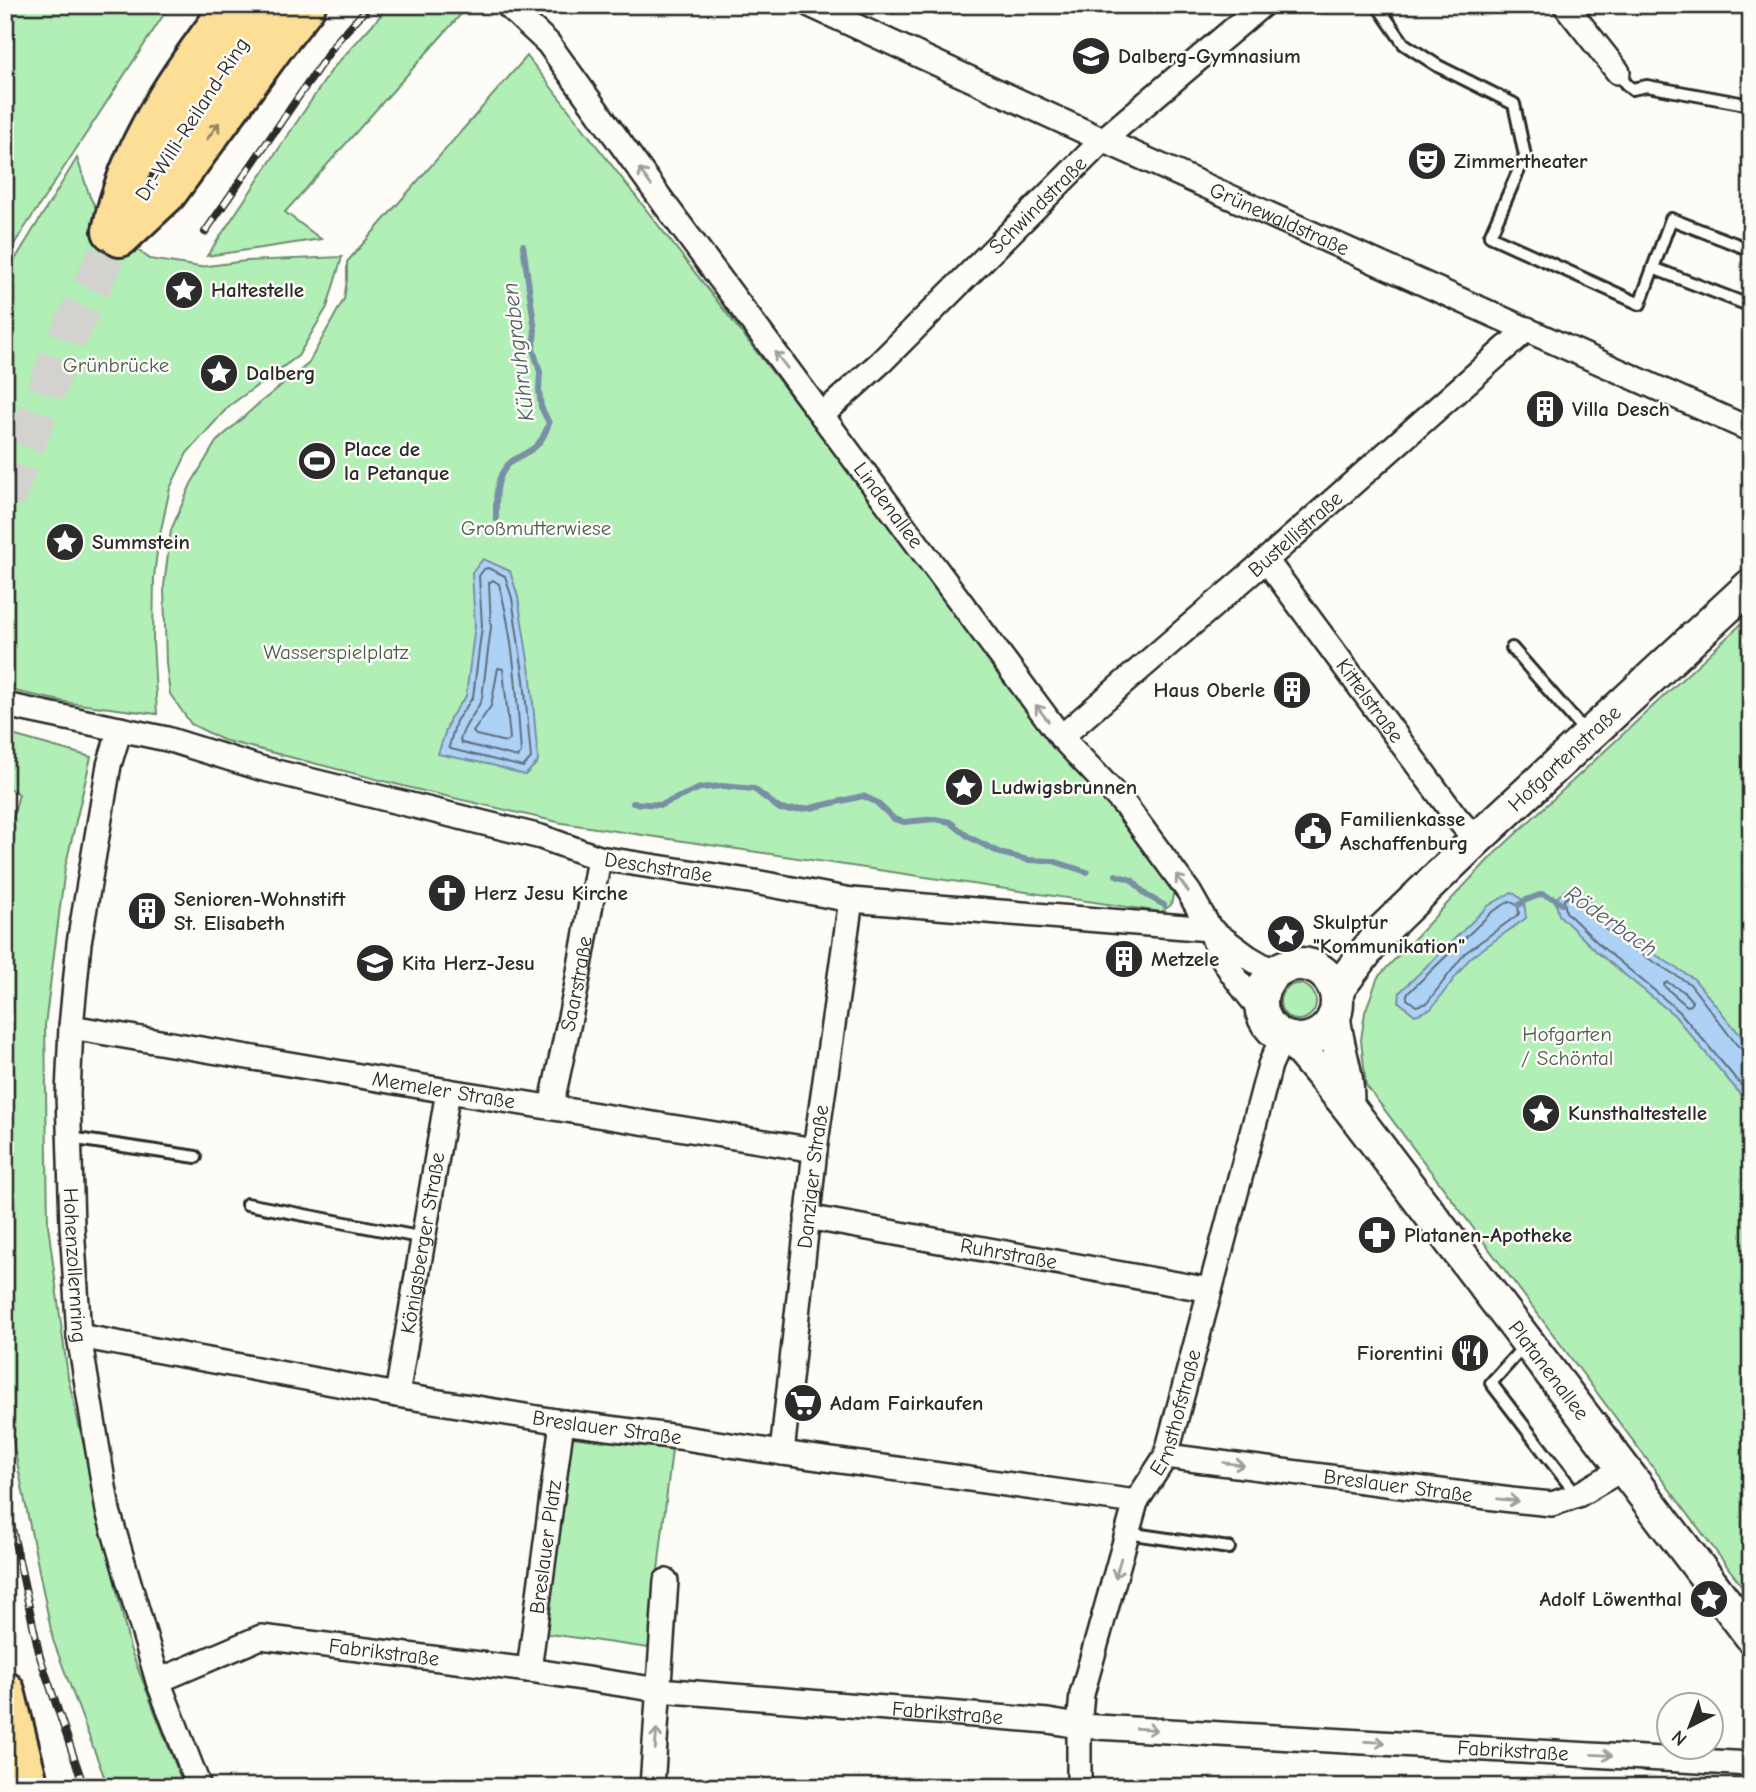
<svg xmlns="http://www.w3.org/2000/svg" width="1756" height="1792" viewBox="0 0 1756 1792" font-family="'Comic Neue',sans-serif">
	<style>
		.green { fill: #b1efb6; stroke: #6e8d70; stroke-width: 2 }
		.water { fill: #add2f6; stroke: #798fa5; stroke-width: 2 }
		.lines { fill: none; stroke-linecap: round; stroke-linejoin: round }
		.shore { stroke: #5f6e7c; stroke-width: 2 }
		.stream { stroke: #798fa5; stroke-width: 6 }
		.highway-tunnel { stroke: #d3d2ce; stroke-width: 38; stroke-dasharray: 38 19; stroke-linecap: butt }
		.lane-casing { stroke: #2b2b2b; stroke-width: 16 }
		.street-casing { stroke: #2b2b2b; stroke-width: 28 }
		.secondary-casing { stroke: #2b2b2b; stroke-width: 37 }
		.highway-casing { stroke: #2b2b2b; stroke-width: 44 }
		.lane { stroke: #fdfcf7; stroke-width: 10 }
		.street { stroke: #fdfcf7; stroke-width: 23 }
		.secondary { stroke: #fdfcf7; stroke-width: 32 }
		.highway { stroke: #fcde96; stroke-width: 38 }
		.rail-casing { stroke: #2b2b2b; stroke-width: 8 }
		.rail { stroke: #fdfcf7; stroke-width: 5; stroke-dasharray: 16; stroke-linecap: butt }
		.oneway { stroke: #948460 }
		.oneway2 { stroke: #9e9e9b }
		.labels { text-anchor: middle; dominant-baseline: central; stroke-width: 5; stroke-linejoin: round; paint-order: stroke }
		.poi-label { font-size: 21px; font-weight: bold; fill: #2b2b2b; stroke: #fdfcf7; text-anchor: start }
		.street-label { font-size: 21px; fill: #2b2b2b; stroke: #fdfcf7 }
		.park-label { font-size: 21px; fill: #4c5c4e; stroke: #fdfcf7 }
		.water-label { font-size: 23px; font-style: italic; fill: #525d68; stroke: #fdfcf7 }
	</style>
	<rect width="100%" height="100%" fill="#fdfcf7"/>
	<filter id="ink" filterUnits="userSpaceOnUse"><feTurbulence type="fractalNoise" baseFrequency=".0143" numOctaves="2"/><feDisplacementMap in="SourceGraphic" scale="14" xChannelSelector="R" yChannelSelector="G"/><feConvolveMatrix kernelMatrix="1 2 1 2 8 2 1 2 1" color-interpolation-filters="sRGB"/></filter>
	<g filter="url(#ink)">
		<g class="green">
			<polygon points="5,5 170,5 5,258"/>
			<polygon points="390,5 452,5 462,13 285,212 321,239 207,256 333,68"/>
			<polygon points="527,56 1174,890 1171,905 1161,912 562,823 415,789 223,740 191,724 170,694 166,664 164,586 171,530 191,484 216,442 257,405 308,364 344,299 347,280 347,262"/>
			<polygon points="77,158 90,197 107,228 150,259 200,267 246,261 342,257 327,307 298,356 229,406 187,453 170,488 158,544 154,577 153,641 157,714 70,703 5,689 5,276"/>
			<polygon points="1751,615 1751,1598 1366,1085 1361,1040 1365,1012 1378,977 1493,855"/>
			<polygon points="5,733 91,757 65,868 45,1025 48,1225 68,1377 130,1648 184,1787 108,1787 53,1640 14,1447 5,1386 5,848 19,794 5,786"/>
			<circle cx="1298" cy="1002" r="18"/>
			<polygon points="572,1437 672,1449 649,1648 542,1633"/>
		</g>
		<g class="water">
			<polygon points="483,559 510,571 518,597 531,679 538,762 525,775 492,765 438,754 450,718 466,696 475,625 472,573"/>
			<polygon points="1567,889 1577,889 1609,923 1637,943 1694,979 1751,1048 1751,1107 1674,1015 1597,952 1559,915 1555,899"/>
			<polygon points="1512,892 1524,901 1526,918 1470,958 1431,1009 1415,1015 1399,1002 1400,992 1488,906"/>
		</g>
		<g class="lines">
			<g class="shore">
				<polygon points="488,568 505,576 512,598 524,680 531,758 523,767 451,749 449,747 456,721 473,697 482,626 479,576 484,569"/>
				<path d="M493,580L499,584C514,638 517,697 521,753L518,757L462,743L460,740C465,721 476,715 482,698L491,627L489,583Z"/>
				<polygon points="498,668 503,669 510,739 506,742 476,735 473,732 491,706"/>
				<polygon points="1510,901 1518,906 1519,914 1465,953 1427,1003 1416,1006 1407,999 1407,994 1492,912"/>
				<polygon points="1667,982 1683,991 1692,1001 1691,1005 1687,1006 1665,987 1664,984"/>
				<polyline points="1751,1053 1744,1051 1737,1045 1690,984 1633,949 1605,929 1574,897 1569,896 1564,900 1566,912 1602,947 1679,1011 1751,1097"/>
			</g>
			<g class="stream">
				<path d="M496,519C496,504 495,482 504,470C511,458 525,455 535,447C542,441 546,432 549,423L541,407L539,390L540,372L533,349L535,330L523,245"/>
				<polyline points="633,803 661,805 700,788 722,786 754,789 780,809 788,810 811,808 863,796 876,802 894,819 904,822 935,819 950,822 969,837 1000,853 1028,860 1053,861 1087,872"/>
				<polyline points="1116,875 1132,880 1146,895 1164,905"/>
				<polyline points="1519,905 1524,901 1542,894 1555,899 1562,904"/>
			</g>
			<polyline class="highway-tunnel" points="5,500 59,357 116,234"/>
			<g class="lane-casing">
				<g id="lane">
					<polyline points="1377,5 1404,44 1438,66 1514,104 1525,156 1490,236 1640,304 1653,268"/>
					<polyline points="1618,72 1626,84 1632,89 1647,86 1751,105"/>
					<polyline points="1751,250 1671,219 1653,268 1751,306"/>
					<polyline points="1512,648 1587,734"/>
					<polyline points="70,1138 196,1157"/>
					<polyline points="247,1204 424,1238"/>
					<polyline points="1526,1344 1491,1383 1577,1495"/>
					<polyline points="1127,1533 1229,1548"/>
				</g>
			</g>
			<g class="street-casing">
				<g id="street">
					<path id="s1" d="M507,5L548,43L666,206L1061,737L1125,805L1189,892L1210,929L1248,957L1267,968L1277,972"/>
					<path id="s2" d="M810,5L1103,140L1751,430"/>
					<polyline points="1565,5 1618,72"/>
					<path id="s3" d="M822,415L881,362L1103,140L1262,5"/>
					<path id="s4" d="M1266,560L1456,817L1476,840"/>
					<path id="s5" d="M5,705L167,739L260,768L541,837L599,858L755,882L851,900L1210,929"/>
					<path id="s6" d="M120,729L109,765L79,943L71,1027L68,1094L72,1226L79,1336L108,1511L158,1681L199,1787"/>
					<path id="s7" d="M1061,737L1266,560L1527,329"/>
					<path d="M1211,932C1221,963 1243,988 1263,1013"/>
					<path id="s8" d="M71,1027L448,1091L815,1150"/>
					<path id="s9" d="M551,1107L576,989L599,858"/>
					<path id="s10" d="M807,1217L1210,1290"/>
					<path id="s11" d="M79,1336L397,1395L562,1422L678,1437L782,1453L1136,1502"/>
					<path id="s12" d="M397,1395L448,1091"/>
					<path id="s13" d="M782,1453L815,1150L851,900"/>
					<path id="s14" d="M1166,1456L1511,1500L1552,1504L1578,1495L1624,1468"/>
					<path id="s15" d="M529,1670L562,1422"/>
					<path id="s16" d="M158,1681L261,1637L529,1670L659,1690L1048,1721L1079,1726L1751,1764"/>
					<polyline points="652,1787 666,1581"/>
					<path id="s17" d="M1079,1787V1726L1082,1694L1136,1502L1166,1456L1270,1065L1283,1036"/>
				</g>
			</g>
			<g class="secondary-casing">
				<g id="secondary">
					<circle cx="1299" cy="1002" r="38"/>
					<path id="s18" d="M1337,994L1340,986L1381,932L1476,840L1751,585"/>
					<path d="M1334,1017C1336,1047 1350,1076 1347,1105"/>
					<path id="s19" d="M1291,1039L1347,1105L1751,1636"/>
				</g>
			</g>
			<g class="highway-casing">
				<g id="highway">
					<polyline points="164,158 216,75 270,5"/>
					<path d="M112,231C128,147 182,72 233,5"/>
					<polyline points="120,237 167,193 275,45 306,5"/>
					<polyline points="5,1691 29,1787"/>
				</g>
			</g>
			<use href="#lane" class="lane"/>
			<use href="#street" class="street"/>
			<use href="#secondary" class="secondary"/>
			<use href="#highway" class="highway"/>
			<g class="rail-casing">
				<g id="rail">
					<polyline points="205,232 337,41 370,5"/>
					<polyline points="5,1496 40,1657 84,1787"/>
				</g>
			</g>
			<use href="#rail" class="rail"/>
		</g>
		<defs><path id="oneway-shaft" d="M-6 0H5M1.5-3L5.5 0L1.5 3" fill="none" stroke-width="1.6" stroke-linecap="round" stroke-linejoin="round" transform="scale(1.75)"/></defs>
		<use class="oneway" href="#oneway-shaft" transform="translate(213 131) rotate(-54)"/>
		<g class="oneway2">
			<use href="#oneway-shaft" transform="translate(645 177) rotate(-126)"/>
			<use href="#oneway-shaft" transform="translate(781 360) rotate(-127)"/>
			<use href="#oneway-shaft" transform="translate(1042 713) rotate(-127)"/>
			<use href="#oneway-shaft" transform="translate(1182 883) rotate(-126)"/>
			<use href="#oneway-shaft" transform="translate(1234 1464) rotate(7)"/>
			<use href="#oneway-shaft" transform="translate(1508 1500) rotate(6)"/>
			<use href="#oneway-shaft" transform="translate(1118 1568) rotate(106)"/>
			<use href="#oneway-shaft" transform="translate(1147 1729) rotate(3)"/>
			<use href="#oneway-shaft" transform="translate(656 1739) rotate(-86)"/>
			<use href="#oneway-shaft" transform="translate(1375 1742) rotate(3)"/>
			<use href="#oneway-shaft" transform="translate(1602 1755) rotate(3)"/>
		</g>
	</g>
	<defs>
		<g id="school-disc" transform="scale(2.0125)"><circle r="9.5" fill="#2b2b2b" stroke="#fdfcf7"/><path d="M0-5L7-2L0 1L-7-2ZM-4 1L0 2.5L4 1V4Q0 6-4 4Z" fill="#fff"/></g>
		<g id="theatre-disc" transform="scale(2.0125)"><circle r="9.5" fill="#2b2b2b" stroke="#fdfcf7"/><path d="M-5-5.5Q0-4 5-5.5V0Q5 5 0 6Q-5 5-5 0ZM-3.3-2.5H-1v1.5H-3.3ZM1-2.5H3.3v1.5H1ZM-2.8 1Q0 5.5 2.8 1Z" fill="#fff"/></g>
		<g id="sight-disc" transform="scale(2.0125)"><circle r="9.5" fill="#2b2b2b" stroke="#fdfcf7"/><path d="M0-6L1.8-2.2L6-1.7L2.9 1.2L3.7 5.4L0 3.3L-3.7 5.4L-2.9 1.2L-6-1.7L-1.8-2.2Z" fill="#fff"/></g>
		<g id="building-disc" transform="scale(2.0125)"><circle r="9.5" fill="#2b2b2b" stroke="#fdfcf7"/><path d="M-4-6H4V6H1V3H-1V6H-4ZM-2.5-4.3h1.7v1.8h-1.7ZM.8-4.3h1.7v1.8H.8ZM-2.5-1h1.7V.8h-1.7ZM.8-1h1.7V.8H.8Z" fill="#fff"/></g>
		<g id="stadium-disc" transform="scale(2.0125)"><circle r="9.5" fill="#2b2b2b" stroke="#fdfcf7"/><path d="M0-5a6.5 5 0 1 0 0 10a6.5 5 0 1 0 0-10ZM-3.5-1.8h7v3.6h-7Z" fill="#fff"/></g>
		<g id="civic-disc" transform="scale(2.0125)"><circle r="9.5" fill="#2b2b2b" stroke="#fdfcf7"/><path d="M-.6-6.5H3V-4.5H.6V-3L4-1V1h2V6H-6V1h2V-1L-.6-3ZM-1.2 2.5V6h2.4V2.5Z" fill="#fff"/></g>
		<g id="church-disc" transform="scale(2.0125)"><circle r="9.5" fill="#2b2b2b" stroke="#fdfcf7"/><path d="M-1.2-6h2.4v3.5h3.3v2.4h-3.3V6h-2.4V-.1h-3.3v-2.4h3.3Z" fill="#fff"/></g>
		<g id="pharmacy-disc" transform="scale(2.0125)"><circle r="9.5" fill="#2b2b2b" stroke="#fdfcf7"/><path d="M-2-6h4v4h4v4h-4v4h-4v-4h-4v-4h4Z" fill="#fff"/></g>
		<g id="restaurant-disc" transform="scale(2.0125)"><circle r="9.5" fill="#2b2b2b" stroke="#fdfcf7"/><path d="M-5-6h1v4h1v-4h1v4h1v-4h1v5L-1.5 .5V6h-2V.5L-5-1ZM5-6V6H3V1.5H1.5Q1.5-4 5-6Z" fill="#fff"/></g>
		<g id="supermarket-disc" transform="scale(2.0125)"><circle r="9.5" fill="#2b2b2b" stroke="#fdfcf7"/><path d="M-6-5.5h2.5l.6 2H6L4.5 2H-2.5L-4.4-4H-6ZM-1.5 3.2a1.3 1.3 0 1 0 .1 0ZM3 3.2a1.3 1.3 0 1 0 .1 0Z" fill="#fff"/></g>
	</defs>
	<g fill-rule="evenodd">
		<use href="#school-disc" x="1091" y="56"/>
		<use href="#theatre-disc" x="1427" y="161"/>
		<use href="#sight-disc" x="184" y="290"/>
		<use href="#sight-disc" x="219" y="373"/>
		<use href="#building-disc" x="1545" y="409"/>
		<use href="#stadium-disc" x="317" y="461"/>
		<use href="#sight-disc" x="65" y="542"/>
		<use href="#building-disc" x="1292" y="690"/>
		<use href="#sight-disc" x="964" y="787"/>
		<use href="#civic-disc" x="1313" y="831"/>
		<use href="#church-disc" x="447" y="893"/>
		<use href="#building-disc" x="147" y="911"/>
		<use href="#sight-disc" x="1286" y="934"/>
		<use href="#building-disc" x="1124" y="959"/>
		<use href="#school-disc" x="375" y="963"/>
		<use href="#sight-disc" x="1541" y="1113"/>
		<use href="#pharmacy-disc" x="1377" y="1235"/>
		<use href="#restaurant-disc" x="1470" y="1353"/>
		<use href="#supermarket-disc" x="803" y="1403"/>
		<use href="#sight-disc" x="1709" y="1599"/>
	</g>
	<g class="labels">
		<g class="poi-label">
			<text x="1118" y="56">Dalberg-Gymnasium</text>
			<text x="1454" y="161">Zimmertheater</text>
			<text x="211" y="290">Haltestelle</text>
			<text x="246" y="373">Dalberg</text>
			<text x="1572" y="409">Villa Desch</text>
			<text x="344" y="449">Place de<tspan x="344" dy="24">la Petanque</tspan></text>
			<text x="92" y="542">Summstein</text>
			<text x="1265" y="690" text-anchor="end">Haus Oberle</text>
			<text x="991" y="787">Ludwigsbrunnen</text>
			<text x="1340" y="819">Familienkasse<tspan x="1340" dy="24">Aschaffenburg</tspan></text>
			<text x="474" y="893">Herz Jesu Kirche</text>
			<text x="174" y="899">Senioren-Wohnstift<tspan x="174" dy="24">St. Elisabeth</tspan></text>
			<text x="1313" y="922">Skulptur<tspan x="1313" dy="24">"Kommunikation"</tspan></text>
			<text x="1151" y="959">Metzele</text>
			<text x="402" y="963">Kita Herz-Jesu</text>
			<text x="1568" y="1113">Kunsthaltestelle</text>
			<text x="1404" y="1235">Platanen-Apotheke</text>
			<text x="1443" y="1353" text-anchor="end">Fiorentini</text>
			<text x="830" y="1403">Adam Fairkaufen</text>
			<text x="1682" y="1599" text-anchor="end">Adolf Löwenthal</text>
		</g>
		<g class="street-label">
			<text transform="translate(192 119) rotate(-57)">Dr.-Willi-Reiland-Ring</text>
			<text stroke="none"><textPath href="#s3" startOffset="301">Schwindstraße</textPath></text>
			<text stroke="none"><textPath href="#s2" startOffset="516">Grünewaldstraße</textPath></text>
			<text stroke="none"><textPath href="#s1" startOffset="630">Lindenallee</textPath></text>
			<text stroke="none"><textPath href="#s7" startOffset="310">Bustellistraße</textPath></text>
			<text stroke="none"><textPath href="#s4" startOffset="175">Kittelstraße</textPath></text>
			<text stroke="none"><textPath href="#s18" startOffset="329">Hofgartenstraße</textPath></text>
			<text stroke="none"><textPath href="#s5" startOffset="674">Deschstraße</textPath></text>
			<text stroke="none"><textPath href="#s9" startOffset="126">Saarstraße</textPath></text>
			<text stroke="none"><textPath href="#s8" startOffset="378">Memeler Straße</textPath></text>
			<text stroke="none"><textPath href="#s13" startOffset="278">Danziger Straße</textPath></text>
			<text stroke="none"><textPath href="#s12" startOffset="154">Königsberger Straße</textPath></text>
			<text stroke="none"><textPath href="#s10" startOffset="205">Ruhrstraße</textPath></text>
			<text stroke="none"><textPath href="#s6" startOffset="541">Hohenzollernring</textPath></text>
			<text stroke="none"><textPath href="#s19" startOffset="420">Platanenallee</textPath></text>
			<text stroke="none"><textPath href="#s17" startOffset="392">Ernsthofstraße</textPath></text>
			<text stroke="none"><textPath href="#s11" startOffset="536">Breslauer Straße</textPath></text>
			<text stroke="none"><textPath href="#s14" startOffset="234">Breslauer Straße</textPath></text>
			<text stroke="none"><textPath href="#s15" startOffset="124">Breslauer Platz</textPath></text>
			<text stroke="none"><textPath href="#s16" startOffset="236">Fabrikstraße</textPath></text>
			<text stroke="none"><textPath href="#s16" startOffset="803">Fabrikstraße</textPath></text>
			<text stroke="none"><textPath href="#s16" startOffset="1370">Fabrikstraße</textPath></text>
		</g>
		<g class="park-label">
			<text x="116" y="365">Grünbrücke</text>
			<text x="536" y="528">Großmutterwiese</text>
			<text x="336" y="652">Wasserspielplatz</text>
			<text x="1567" y="1034">Hofgarten<tspan x="1567" dy="24">/ Schöntal</tspan></text>
		</g>
		<g class="water-label">
			<text transform="translate(518 352) rotate(-97)">Kühruhgraben</text>
			<text transform="translate(1611 921) rotate(35)">Röderbach</text>
		</g>
	</g>
	<rect width="1756" height="1792" fill="none" stroke="#fdfcf7" stroke-width="28"/>
	<rect x="14" y="14" width="1728" height="1764" fill="none" stroke="#2b2b2b" stroke-width="2.5" filter="url(#ink)"/>
	<g transform="translate(1690 1726) rotate(222)"><circle r="33" fill="#fdfcf7" stroke="#a9a8a5" stroke-width="2"/>
	<path d="M0-5L12 26L0 18L-12 26Z" fill="#2b2b2b"/>
	<text y="-10" font-size="19" font-weight="bold" text-anchor="middle" fill="#2b2b2b">N</text>
	</g>
</svg>
